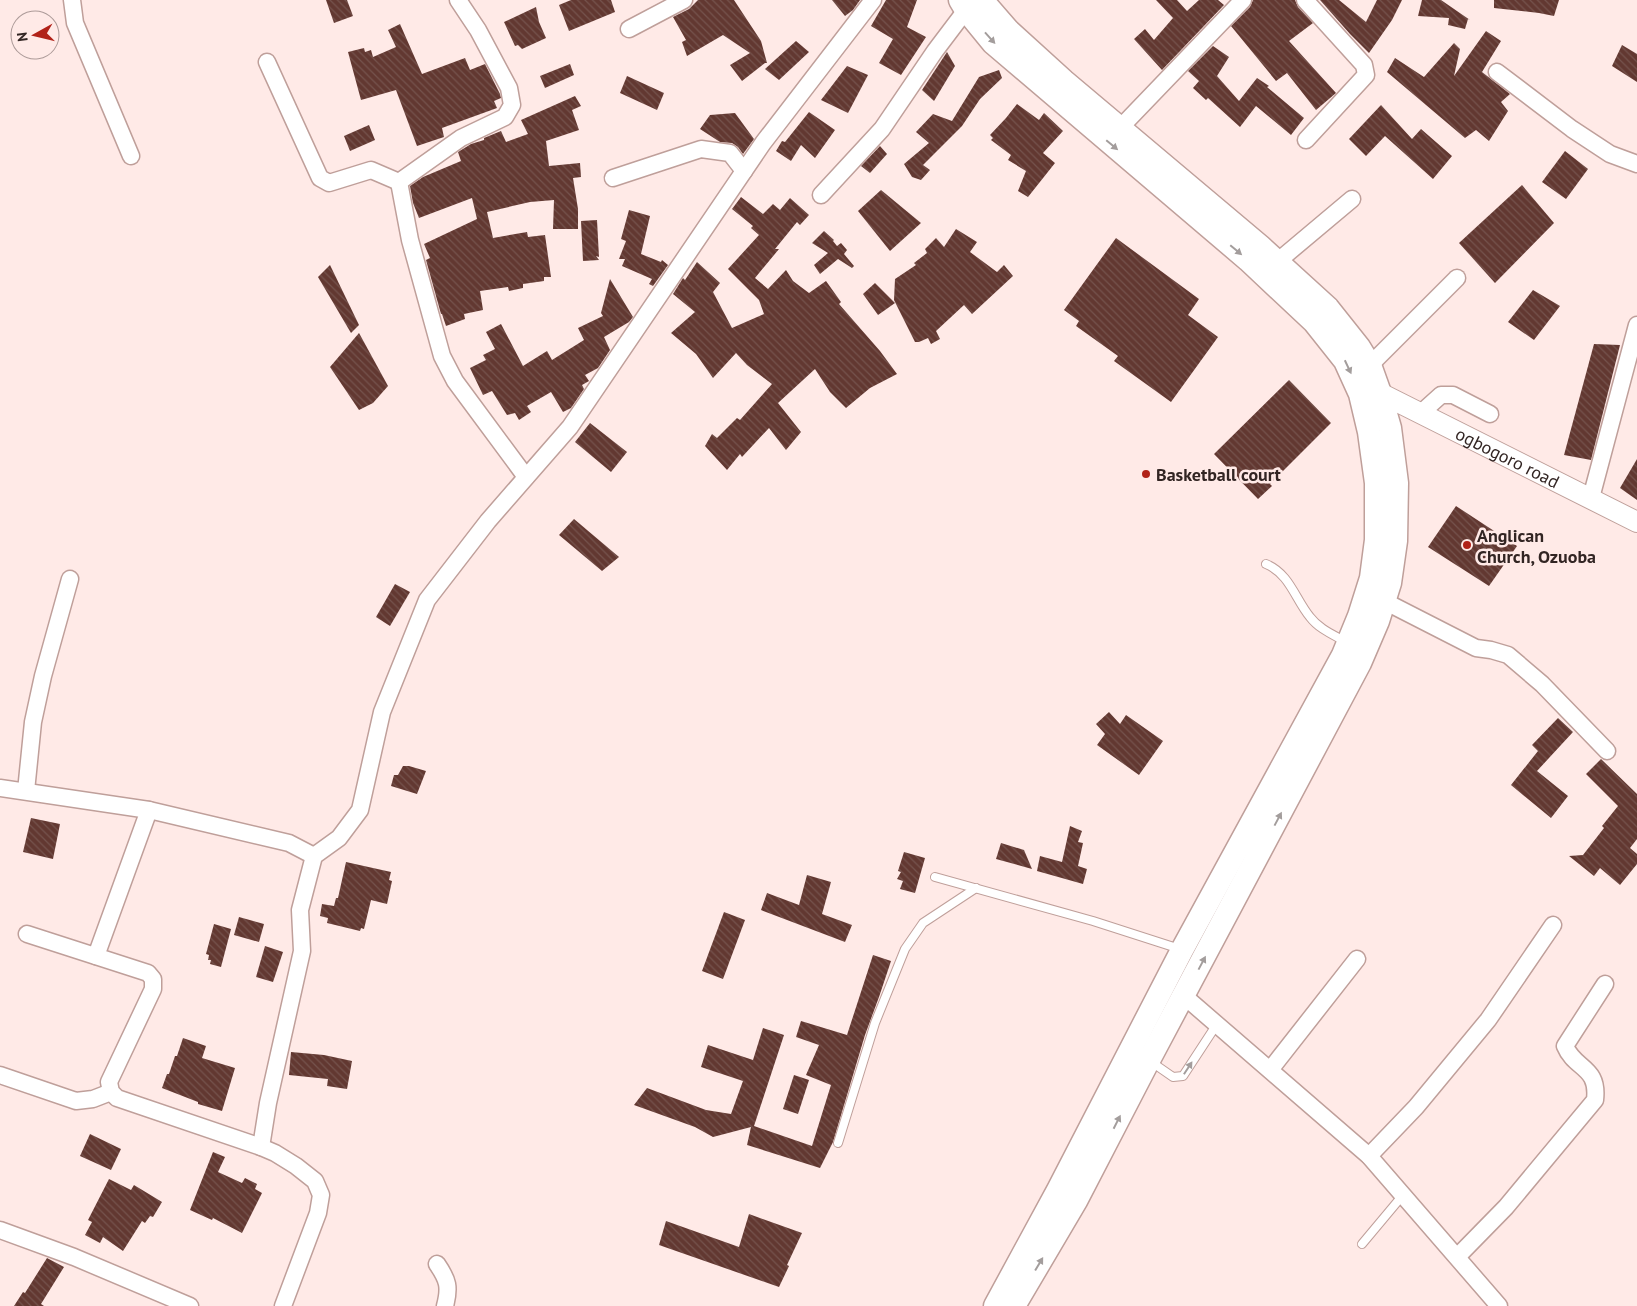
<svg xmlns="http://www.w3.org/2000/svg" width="1637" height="1306" viewBox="0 0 1637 1306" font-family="'PT Sans',sans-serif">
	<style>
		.building { fill: url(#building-back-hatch) }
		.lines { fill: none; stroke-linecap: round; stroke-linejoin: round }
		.service-casing { stroke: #bf9f9a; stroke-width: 10 }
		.minor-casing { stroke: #bf9f9a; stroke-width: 19 }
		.tertiary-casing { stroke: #bf9f9a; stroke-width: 22 }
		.secondary-casing { stroke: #bf9f9a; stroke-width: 25 }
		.service { stroke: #fff; stroke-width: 8 }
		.minor { stroke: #fff; stroke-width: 16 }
		.tertiary { stroke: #fff; stroke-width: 20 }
		.secondary { stroke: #fff; stroke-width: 22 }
		.oneway { fill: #a39d9c }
		.poi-dot { fill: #b12218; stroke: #ffeae7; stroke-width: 2 }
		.labels { text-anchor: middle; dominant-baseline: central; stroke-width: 5; stroke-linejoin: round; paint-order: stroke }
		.street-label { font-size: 18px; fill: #322523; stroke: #ffeae7 }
		.poi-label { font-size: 18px; font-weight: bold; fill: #322523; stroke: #ffeae7; text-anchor: start }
	</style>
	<defs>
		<pattern id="building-back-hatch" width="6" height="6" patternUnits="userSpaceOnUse" patternTransform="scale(1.25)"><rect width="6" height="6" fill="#623831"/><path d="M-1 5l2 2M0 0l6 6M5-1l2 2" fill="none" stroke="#75534d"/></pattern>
	</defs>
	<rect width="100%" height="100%" fill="#ffeae7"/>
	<g class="building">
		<polygon points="326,0 347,0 353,16 334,23"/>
		<polygon points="571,0 611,0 615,12 569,31 559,5"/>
		<polygon points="698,0 734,0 761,41 767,63 765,63 742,81 730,65 750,53 723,35 687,56 682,42 686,40 673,17 689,9"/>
		<polygon points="832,0 860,0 853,10 845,16"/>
		<polygon points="886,0 917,0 907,27 926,37 901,75 879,63 893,39 871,26"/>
		<polygon points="1156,0 1177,0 1187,11 1199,0 1218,0 1224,5 1162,70 1134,39 1145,29 1154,40 1173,18"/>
		<polygon points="1253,0 1295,0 1298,7 1313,23 1289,41 1336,93 1316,110 1287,73 1276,81 1231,26 1250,7"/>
		<polygon points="1320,0 1339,0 1366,22 1377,0 1402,0 1392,20 1369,53 1350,34"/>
		<polygon points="1422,0 1441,0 1470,20 1468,19 1465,29 1448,25 1449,18 1418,16"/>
		<polygon points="1494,0 1559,0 1554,16 1539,13 1494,8"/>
		<polygon points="536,7 539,22 546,38 522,49 518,45 515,46 504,22"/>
		<polygon points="400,24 422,74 465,58 470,70 485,64 500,94 501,98 494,101 497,108 442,128 444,137 417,146 396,90 361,100 348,52 364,48 365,52 371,50 373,57 396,47 388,30"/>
		<polygon points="1486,31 1501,41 1482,72 1510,94 1501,102 1508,111 1489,141 1476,130 1465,138 1387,72 1395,58 1424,77 1454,43 1460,49 1454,76"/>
		<polygon points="796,41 809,52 779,80 765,69"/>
		<polygon points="1622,45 1637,54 1637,82 1612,66"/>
		<polygon points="1213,46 1229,57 1217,76 1239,101 1257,78 1269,86 1267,87 1304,118 1291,135 1256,106 1240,127 1208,98 1206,100 1193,88 1199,81 1188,71"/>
		<polygon points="947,52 955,66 934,101 922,90"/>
		<polygon points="570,64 574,75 545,88 540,76"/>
		<polygon points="847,66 868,75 848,113 821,100"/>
		<polygon points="999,70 1002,78 980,99 962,126 923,165 930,170 921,180 912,177 904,164 929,143 916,132 933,114 952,121 979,77"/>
		<polygon points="627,76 664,93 657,110 620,93"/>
		<polygon points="575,96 581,106 572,110 579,130 546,141 549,166 580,163 581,177 573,178 578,209 578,229 553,229 554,200 530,202 487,212 493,238 527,232 528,237 545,235 551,277 544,277 544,281 523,284 523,288 509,291 508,287 480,291 483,310 464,314 465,319 446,326 442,314 441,314 426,260 430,258 424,244 477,219 472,198 419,218 413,203 410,186 423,177 461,161 458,152 471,144 484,140 484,138 501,131 506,142 528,134 521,120"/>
		<polygon points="1017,104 1039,120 1044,113 1063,131 1043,153 1055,163 1028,197 1018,191 1026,171 1008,160 1011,155 991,140 993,138 990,135 1006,118"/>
		<polygon points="1381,105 1412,139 1421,129 1452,156 1433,179 1385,136 1366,156 1349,139"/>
		<polygon points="809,112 835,130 815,158 801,145 791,161 776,151 782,141 785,142"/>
		<polygon points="735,113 754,139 743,154 738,147 732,143 720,142 700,129 710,115"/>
		<polygon points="369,125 375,140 350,151 344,136"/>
		<polygon points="880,146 887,154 870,173 861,166"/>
		<polygon points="1565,151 1588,169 1566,199 1542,182"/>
		<polygon points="1522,185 1554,223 1495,283 1459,243"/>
		<polygon points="881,190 921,223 890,251 858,211"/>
		<polygon points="741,197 763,214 773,204 780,210 790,198 809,215 800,225 797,222 775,249 779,249 755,278 768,289 786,270 793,281 809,293 826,281 841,302 839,304 880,351 897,374 870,388 846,408 830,392 815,369 778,403 801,432 786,450 769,428 742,457 740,454 727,470 705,446 712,434 717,438 737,418 740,420 772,384 747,365 736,353 713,378 696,354 671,333 695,312 673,294 683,278 685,280 697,262 720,283 713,292 732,328 764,314 759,300 728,269 759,235 751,228 753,226 732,209"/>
		<polygon points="629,210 650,216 641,254 661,262 662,260 668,265 653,286 649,284 652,279 622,266 625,259 619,259 626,241 621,239"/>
		<polygon points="597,220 599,257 596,256 599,260 583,261 581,221"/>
		<polygon points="956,229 977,242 970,252 997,272 1004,265 1013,276 972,314 964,305 936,331 940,339 931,344 928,338 919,342 915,342 894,300 895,279 916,265 914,263 927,253 925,249 936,238 944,247"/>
		<polygon points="824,231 834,240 833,241 837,246 841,243 847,250 844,254 854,266 852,268 838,259 820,274 814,265 828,253 812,243"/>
		<polygon points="1116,238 1199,299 1188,315 1218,337 1171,402 1114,361 1118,356 1076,326 1079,321 1064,310"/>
		<polygon points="330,265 359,325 351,333 318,277"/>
		<polygon points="610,279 633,317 629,322 604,337 610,350 598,368 585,375 589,381 582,385 584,389 571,408 563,412 551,392 527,406 531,412 519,420 515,413 507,415 492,391 483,395 470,368 486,360 483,355 495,349 486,332 501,324 523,366 547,351 552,360 584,340 578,328 603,316 601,313"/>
		<polygon points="875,283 895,303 878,315 863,294"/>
		<polygon points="1533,290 1560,306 1534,340 1508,322"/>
		<polygon points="359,333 388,386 373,403 359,410 330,367"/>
		<polygon points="1594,344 1620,345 1591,460 1564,455"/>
		<polygon points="1289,380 1331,423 1270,484 1272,486 1258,499 1214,454"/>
		<polygon points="590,423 627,452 611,472 575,442"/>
		<polygon points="1637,459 1637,500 1620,488"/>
		<polygon points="1456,506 1517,546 1489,586 1428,547"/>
		<polygon points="574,519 619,557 602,571 559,535"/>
		<polygon points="395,584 410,592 390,626 376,617"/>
		<polygon points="1109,712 1120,724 1126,715 1163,741 1139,775 1097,745 1105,734 1096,724"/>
		<polygon points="1558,718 1573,732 1537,771 1568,796 1551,818 1511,785 1538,751 1532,745"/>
		<polygon points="1601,759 1637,794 1637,839 1630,848 1637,854 1637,864 1620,885 1600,868 1594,876 1569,856 1583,855 1604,828 1602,826 1618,806 1586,774"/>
		<polygon points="403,766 409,766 426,771 417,794 391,786 394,775 398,775"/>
		<polygon points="31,818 60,824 53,859 23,852"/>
		<polygon points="1070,826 1082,831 1078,842 1083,843 1078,866 1087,869 1083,884 1037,871 1040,856 1062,862"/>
		<polygon points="1001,843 1024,850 1032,869 996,859"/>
		<polygon points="904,852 925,858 915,893 900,889 903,881 897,879 901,872 898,871"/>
		<polygon points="346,862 391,872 389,880 392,881 387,904 371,900 364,929 361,928 360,931 327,923 328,918 320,916 322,904 334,906 336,898 338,898"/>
		<polygon points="807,875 831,882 822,914 852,925 845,942 761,910 767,893 799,905"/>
		<polygon points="724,912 745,920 723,979 702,971"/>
		<polygon points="239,917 264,924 259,942 234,935"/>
		<polygon points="214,924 231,929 221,967 210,964 211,960 208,960 209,955 206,954"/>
		<polygon points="265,946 283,952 273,982 256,977"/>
		<polygon points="873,955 891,961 879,997 865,1035 833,1142 820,1168 747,1145 751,1127 713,1137 695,1127 634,1105 647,1088 706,1110 731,1114 743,1081 701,1067 708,1045 753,1060 763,1028 784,1035 754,1126 812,1146 831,1085 806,1075 819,1045 796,1037 801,1021 847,1035"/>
		<polygon points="183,1038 206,1046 202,1058 235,1068 222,1111 198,1104 198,1102 162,1088 167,1074 169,1074 175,1056 177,1056"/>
		<polygon points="291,1052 324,1055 352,1061 347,1089 327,1086 328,1079 289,1075"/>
		<polygon points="794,1075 809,1080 798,1114 783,1109"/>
		<polygon points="90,1134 121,1149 111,1170 80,1156"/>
		<polygon points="213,1152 225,1157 218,1172 242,1183 245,1178 257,1184 255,1189 262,1193 242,1233 213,1218 212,1220 190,1210"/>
		<polygon points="109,1179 131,1190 134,1185 162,1202 153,1217 150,1216 145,1223 142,1221 123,1251 103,1237 100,1243 85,1235 92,1222 88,1220"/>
		<polygon points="749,1214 802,1233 787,1265 789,1266 779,1287 659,1245 666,1221 739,1247"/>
		<polygon points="47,1258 64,1267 41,1304 44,1306 14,1306 23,1292 25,1293"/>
	</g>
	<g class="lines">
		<g class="service-casing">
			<g id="service">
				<path d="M1266,564C1290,574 1295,599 1310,617C1319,629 1334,635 1346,642"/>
				<polyline points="935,877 1093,921 1180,949"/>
				<polyline points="1150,1061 1173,1077 1183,1076 1217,1024"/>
				<polyline points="838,1143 875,1023 905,949 923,923 976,888"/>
				<polyline points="1362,1244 1403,1195"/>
			</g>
		</g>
		<g class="minor-casing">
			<g id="minor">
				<polyline points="72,0 75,23 131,156"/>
				<polyline points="1305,0 1364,65 1366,75 1306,140"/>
				<polyline points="629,29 684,0"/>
				<polyline points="267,62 320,178 329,183 371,170 399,182 461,138 505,117 512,105 509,88 478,30 458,0"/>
				<polyline points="1497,72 1572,129 1610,154 1637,164"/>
				<polyline points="1120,128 1243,0"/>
				<polyline points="613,178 701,149 730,153 744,171"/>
				<polyline points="399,182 410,240 442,356 455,381 526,477"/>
				<polyline points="821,195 882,129 935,51 966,10"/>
				<polyline points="1277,262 1352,199"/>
				<polyline points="1370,365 1457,278"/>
				<polyline points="1421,413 1441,395 1453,395 1490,414"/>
				<polyline points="1591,498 1637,325"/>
				<polyline points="1384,601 1476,648 1491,650 1508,655 1542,684 1607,751"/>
				<polyline points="0,788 149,810 289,843 314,856"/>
				<polyline points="26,791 33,722 43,676 70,579"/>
				<polyline points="27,934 148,973 153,979 153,989 109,1082 111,1092 117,1098 261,1147"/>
				<polyline points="96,956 149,810"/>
				<polyline points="1184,996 1369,1156 1499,1306"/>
				<polyline points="1270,1070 1357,959"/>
				<polyline points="0,1075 76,1101 93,1099 111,1092"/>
				<polyline points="1369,1156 1416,1107 1488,1020 1553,925"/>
				<polyline points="0,1230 74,1257 190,1306"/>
				<path d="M1458,1256L1506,1207L1595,1100C1599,1066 1575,1070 1565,1046L1605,984"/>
				<path d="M437,1264C448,1280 450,1287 445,1306"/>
				<polyline points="283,1306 318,1213 321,1195 315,1181 296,1166 275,1153 261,1147 268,1103 302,951 300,910 314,856 339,838 360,810 382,712 427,600 488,521 570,427 763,143 873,0"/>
			</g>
		</g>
		<g class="tertiary-casing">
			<g id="tertiary">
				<path id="s1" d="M1367,394L1380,393L1637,522"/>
			</g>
		</g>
		<g class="secondary-casing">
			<g id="secondary">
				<polyline points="960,0 966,10 993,43 1248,260 1314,322 1345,361 1360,394 1369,432 1376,483 1376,540 1371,578 1359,616 1343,655 1182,950 1058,1190 995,1306"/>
				<polyline points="982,0 1008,30 1064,81 1260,246 1328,308 1359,347 1370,365 1380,393 1390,428 1397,483 1396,541 1390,583 1378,621 1360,663 1149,1060 1076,1201 1014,1306"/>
			</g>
		</g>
		<use href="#service" class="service"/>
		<use href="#minor" class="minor"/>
		<use href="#tertiary" class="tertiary"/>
		<use href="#secondary" class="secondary"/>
	</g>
	<defs><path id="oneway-solid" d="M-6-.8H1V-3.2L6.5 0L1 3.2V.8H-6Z" transform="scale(1.25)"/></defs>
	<g class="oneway">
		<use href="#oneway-solid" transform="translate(990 38) rotate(48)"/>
		<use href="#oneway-solid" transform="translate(1112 145) rotate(40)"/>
		<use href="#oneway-solid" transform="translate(1236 250) rotate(40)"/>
		<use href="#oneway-solid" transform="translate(1348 367) rotate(65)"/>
		<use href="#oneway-solid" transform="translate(1278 819) rotate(-62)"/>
		<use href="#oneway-solid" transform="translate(1202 963) rotate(-62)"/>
		<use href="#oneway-solid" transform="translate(1188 1068) rotate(-57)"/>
		<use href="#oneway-solid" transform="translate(1117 1122) rotate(-63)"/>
		<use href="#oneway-solid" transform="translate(1039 1264) rotate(-59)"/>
	</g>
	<g class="poi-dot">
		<circle cx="1146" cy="474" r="5"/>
		<circle cx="1467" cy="545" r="5"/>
	</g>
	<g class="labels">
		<g class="street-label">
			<text stroke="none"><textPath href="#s1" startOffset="156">ogbogoro road</textPath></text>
		</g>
		<g class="poi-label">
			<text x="1156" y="474">Basketball court</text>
			<text x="1477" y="535">Anglican<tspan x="1477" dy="21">Church, Ozuoba</tspan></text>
		</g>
	</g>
	<g transform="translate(35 35) rotate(262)"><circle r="24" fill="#ffeae7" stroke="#ad9b99"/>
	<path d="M0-4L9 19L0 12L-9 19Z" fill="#b12218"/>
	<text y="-8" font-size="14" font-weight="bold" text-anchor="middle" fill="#322523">N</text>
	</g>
</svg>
